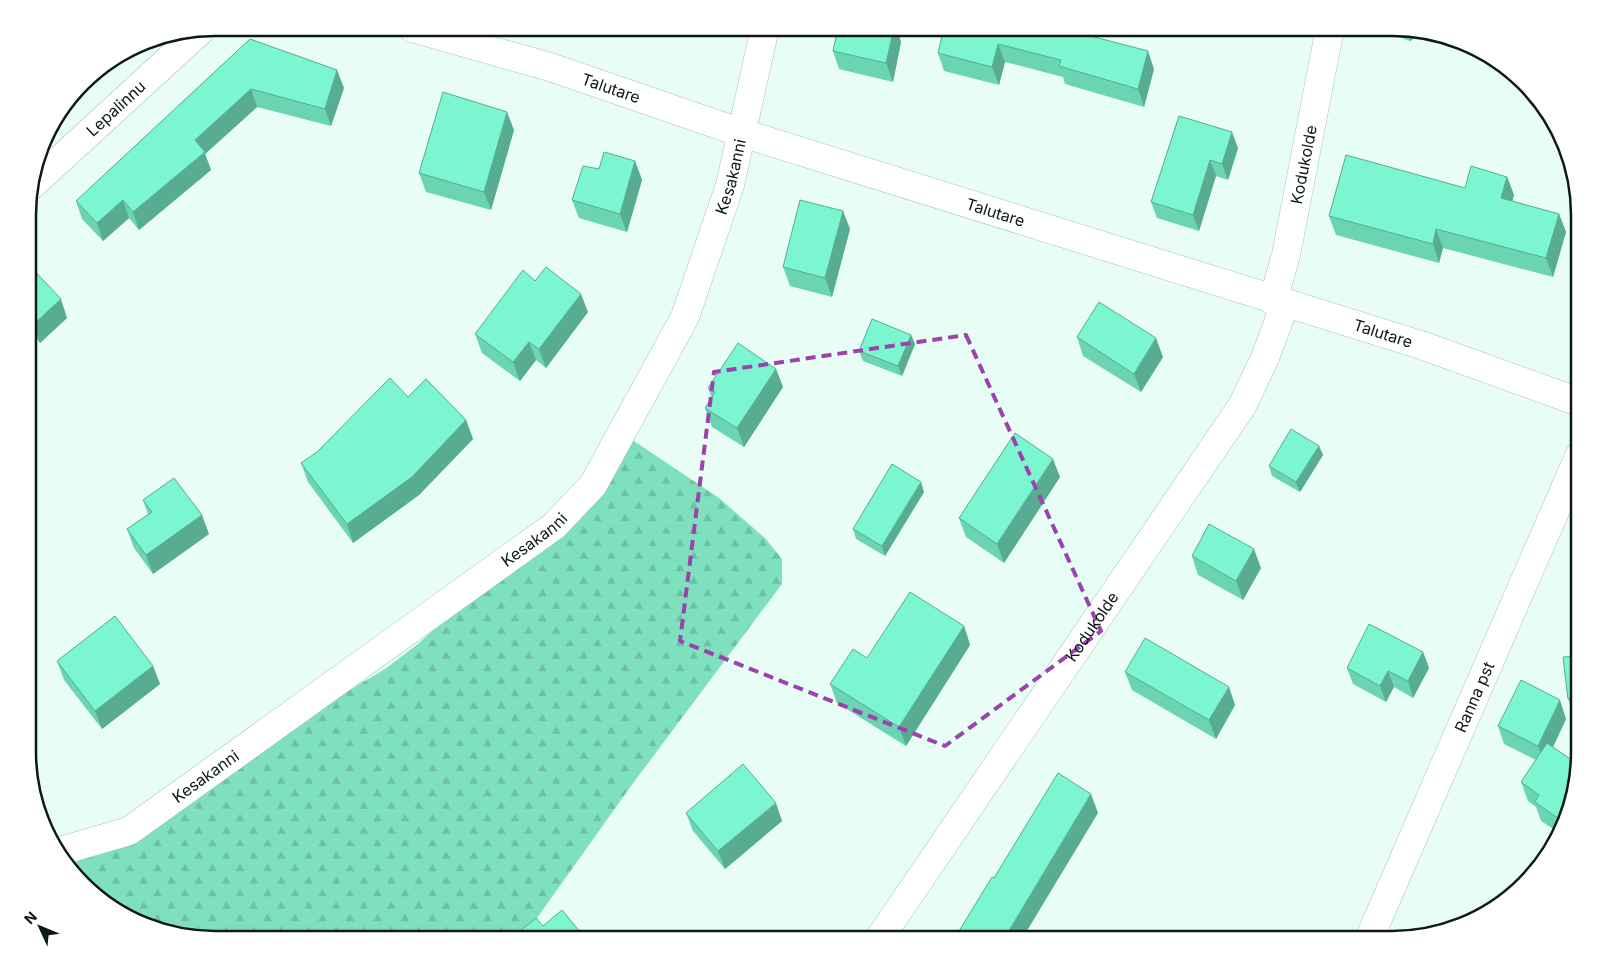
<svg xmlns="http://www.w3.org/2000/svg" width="1607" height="967" viewBox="0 0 1607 967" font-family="Inter,sans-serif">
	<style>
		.forest { fill: url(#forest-firs) }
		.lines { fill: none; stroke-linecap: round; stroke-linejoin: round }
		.minor-casing { stroke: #a3c6b8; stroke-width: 29 }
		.minor { stroke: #fff; stroke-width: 28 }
		.wall { fill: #6bd4b3 }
		.shaded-wall { fill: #57ac92 }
		.building { fill: #7cf6d0; stroke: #57ac92 }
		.marked { fill: none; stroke: #9b42ae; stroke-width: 4; stroke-dasharray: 10 6; stroke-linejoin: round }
		.labels { text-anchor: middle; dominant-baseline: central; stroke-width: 4; stroke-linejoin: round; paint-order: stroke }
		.street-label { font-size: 16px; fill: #0c1915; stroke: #fff }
		.rim { fill: none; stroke: #0c1915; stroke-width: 2.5 }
	</style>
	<defs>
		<pattern id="forest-firs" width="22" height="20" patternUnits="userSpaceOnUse" patternTransform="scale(1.25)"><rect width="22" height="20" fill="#7fe0c0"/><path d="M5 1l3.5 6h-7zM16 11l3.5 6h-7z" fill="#6dc0a4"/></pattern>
	</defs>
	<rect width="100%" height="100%" fill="#e8fdf5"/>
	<polygon class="forest" points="622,433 719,498 765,538 782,559 782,584 631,786 522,939 215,939 166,933 121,914 70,866 301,719 385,669 418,644 501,569"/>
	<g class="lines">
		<g class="minor-casing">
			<g id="minor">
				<path id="s1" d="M412,28L550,67L742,133L1424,346L1579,402"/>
				<path id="s2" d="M31,186L201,30"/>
				<path id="s3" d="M1273,301L1286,255L1330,28"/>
				<path id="s4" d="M57,852L129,831L554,526L593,485L685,317L730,185L765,28"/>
				<path id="s5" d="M879,939L1242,406L1265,358L1285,304"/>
				<path id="s6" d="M1369,939L1579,456"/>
			</g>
		</g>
		<use href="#minor" class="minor"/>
	</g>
	<g class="wall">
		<polygon points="838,28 896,28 901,42 893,82 839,69 833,51"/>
		<polygon points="1373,28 1392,28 1422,32 1410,41"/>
		<polygon points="1068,30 1154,69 1144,107 1065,84 1063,77 1005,62 999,85 944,71 938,53"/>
		<polygon points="250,39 344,88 331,126 257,107 205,154 211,170 139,230 129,218 103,241 82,219 76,201"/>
		<polygon points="1179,116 1238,148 1228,180 1216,176 1199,231 1157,218 1151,202"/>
		<polygon points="514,130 491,210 426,192 419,173"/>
		<polygon points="635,161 642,180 627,232 579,218 572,200 599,169"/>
		<polygon points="1507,177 1514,195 1512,201 1559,214 1566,232 1553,277 1443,248 1439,263 1336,235 1329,216 1465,188"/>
		<polygon points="850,229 832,297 790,286 783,267"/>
		<polygon points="29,265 67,318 40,343 29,331"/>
		<polygon points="535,281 588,312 546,368 536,360 520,381 482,353 475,334"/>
		<polygon points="911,335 915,344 902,376 863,361 859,351"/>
		<polygon points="1077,337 1163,357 1141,392 1083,356"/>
		<polygon points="776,369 783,387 744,447 712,427 705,408 712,398 708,388"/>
		<polygon points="408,397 466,420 473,439 419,495 353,543 308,482 301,463"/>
		<polygon points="1319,446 1323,455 1300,492 1272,476 1269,466"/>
		<polygon points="1060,477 1004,563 966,537 959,518"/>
		<polygon points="924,492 885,556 856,539 853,529"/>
		<polygon points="143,500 209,534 153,574 134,548 127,529 148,514"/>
		<polygon points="1192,556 1261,568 1243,600 1198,575"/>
		<polygon points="964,626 970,645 906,746 837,703 830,684 867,658"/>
		<polygon points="1423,652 1429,668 1413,698 1394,687 1386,702 1353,684 1347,668"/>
		<polygon points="1579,656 1579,717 1575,717 1568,699"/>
		<polygon points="57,661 153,666 160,684 102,729 64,680"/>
		<polygon points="1125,672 1235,705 1216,739 1132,690"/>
		<polygon points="1566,719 1553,747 1579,765 1558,832 1541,821 1536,807 1528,801 1521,782 1536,760 1504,744 1498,726"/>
		<polygon points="686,813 782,821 725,869 693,831"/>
	</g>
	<g class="shaded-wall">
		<polygon points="894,28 896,28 901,42 893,82 886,63"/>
		<polygon points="1406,29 1422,32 1410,41"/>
		<polygon points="998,44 1005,62 999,85 992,67"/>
		<polygon points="1148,51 1154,69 1144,107 1138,89"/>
		<polygon points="337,70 344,88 331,126 325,109"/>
		<polygon points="251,89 257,107 205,154 211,170 139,230 133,212 195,140"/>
		<polygon points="507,112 514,130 491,210 484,192"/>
		<polygon points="1232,132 1238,148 1228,180 1222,164"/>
		<polygon points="1210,160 1216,176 1199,231 1193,215"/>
		<polygon points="635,161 642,180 627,232 620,214"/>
		<polygon points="1507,177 1514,195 1508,217 1501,198"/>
		<polygon points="123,200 129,218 103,241 97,223"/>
		<polygon points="843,211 850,229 832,297 825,278"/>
		<polygon points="1559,214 1566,232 1553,277 1546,258"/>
		<polygon points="1436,229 1443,248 1439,263 1433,244"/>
		<polygon points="581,294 588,312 546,368 539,349"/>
		<polygon points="61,299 67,318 40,343 33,325"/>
		<polygon points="911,335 915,344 902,376 898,366"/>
		<polygon points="1156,338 1163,357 1141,392 1134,374"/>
		<polygon points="529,342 536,360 520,381 513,362"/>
		<polygon points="776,369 783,387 744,447 737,428"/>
		<polygon points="466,420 473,439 419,495 353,543 347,524"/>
		<polygon points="1319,446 1323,455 1300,492 1296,482"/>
		<polygon points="1053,459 1060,477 1004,563 997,544"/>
		<polygon points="921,482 924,492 885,556 882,546"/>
		<polygon points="202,515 209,534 153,574 146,555"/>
		<polygon points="1254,549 1261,568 1243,600 1236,581"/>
		<polygon points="964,626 970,645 906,746 899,727"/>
		<polygon points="1423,652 1429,668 1413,698 1408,681"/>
		<polygon points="153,666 160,684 102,729 95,711"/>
		<polygon points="1388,671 1394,687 1386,702 1380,686"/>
		<polygon points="1229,687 1235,705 1216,739 1209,720"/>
		<polygon points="1560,700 1566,719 1545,764 1538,746"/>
		<polygon points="1091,794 1098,813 1022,939 1004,939"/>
		<polygon points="776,803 782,821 725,869 718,851"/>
	</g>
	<g class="building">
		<polygon points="838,28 894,28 886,63 833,51"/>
		<polygon points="944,28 1060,28 1148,51 1138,89 1059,66 1061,60 998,44 992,67 938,53"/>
		<polygon points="250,39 337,70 325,109 251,89 195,140 205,152 133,212 123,200 97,223 76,201"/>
		<polygon points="443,92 507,112 484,192 419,173"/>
		<polygon points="1179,116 1232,132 1222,164 1210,160 1193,215 1151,202"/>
		<polygon points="604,152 635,161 620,214 572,200 583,166 599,169"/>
		<polygon points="1346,155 1465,188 1471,166 1507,177 1501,198 1559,214 1546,258 1436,229 1433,244 1329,216"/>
		<polygon points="800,200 843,211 825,278 783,267"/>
		<polygon points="29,265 61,299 33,325 29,320"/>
		<polygon points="546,267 581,294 539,349 529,342 513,362 475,334 523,270 535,281"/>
		<polygon points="1099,302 1156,338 1134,374 1077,337"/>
		<polygon points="872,319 911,335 898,366 859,351"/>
		<polygon points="738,343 776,369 737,428 705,408 715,392 708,388"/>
		<polygon points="390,378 408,397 426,379 466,420 412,477 347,524 301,463 317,452"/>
		<polygon points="1291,429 1319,446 1296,482 1269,466"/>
		<polygon points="1015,433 1053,459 997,544 959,518"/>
		<polygon points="892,464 921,482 882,546 853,529"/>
		<polygon points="174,478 202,515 146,555 127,529 152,512 143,500"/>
		<polygon points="1209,524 1254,549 1236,581 1192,556"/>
		<polygon points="910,592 964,626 899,727 830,684 853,649 867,658"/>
		<polygon points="115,616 153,666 95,711 57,661"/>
		<polygon points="1369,624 1423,652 1408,681 1388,671 1380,686 1347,668"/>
		<polygon points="1145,638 1229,687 1209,720 1125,672"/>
		<polygon points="1579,656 1579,697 1568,699 1563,657"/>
		<polygon points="1521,680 1560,700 1538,746 1498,726"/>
		<polygon points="1547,743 1579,765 1562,821 1535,802 1539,795 1521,782"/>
		<polygon points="743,764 776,803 718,851 686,813"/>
		<polygon points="1058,773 1091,794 1004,939 950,939 954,934 956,936 992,877 994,878"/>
		<polygon points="562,910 586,939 510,939 536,918 543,926"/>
	</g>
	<path class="marked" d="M966,335L1101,631L945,746L680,641L714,372Z"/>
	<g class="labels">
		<g class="street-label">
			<text stroke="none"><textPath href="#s1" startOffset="208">Talutare</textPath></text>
			<text stroke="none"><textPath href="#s2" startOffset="115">Lepalinnu</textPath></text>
			<text stroke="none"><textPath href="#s3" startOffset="140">Kodukolde</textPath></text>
			<text stroke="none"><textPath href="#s4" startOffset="994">Kesakanni</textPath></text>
			<text stroke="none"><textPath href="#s1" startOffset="612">Talutare</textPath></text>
			<text stroke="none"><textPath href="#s1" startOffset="1018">Talutare</textPath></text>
			<text stroke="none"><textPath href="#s4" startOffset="574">Kesakanni</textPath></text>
			<text stroke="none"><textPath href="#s5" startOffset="378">Kodukolde</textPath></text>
			<text stroke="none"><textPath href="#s6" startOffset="264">Ranna pst</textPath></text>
			<text stroke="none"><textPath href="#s4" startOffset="169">Kesakanni</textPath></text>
		</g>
	</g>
	<path d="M0 0H1607V967H0ZM215 36H1392A179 179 0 0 1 1571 215V752A179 179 0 0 1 1392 931H215A179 179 0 0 1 36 752V215A179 179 0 0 1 215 36Z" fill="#fff" fill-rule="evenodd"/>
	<path class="rim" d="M215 36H1392A179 179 0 0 1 1571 215V752A179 179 0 0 1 1392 931H215A179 179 0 0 1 36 752V215A179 179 0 0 1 215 36Z"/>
	<g transform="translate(40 927) rotate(314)" stroke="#ffffff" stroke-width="4" paint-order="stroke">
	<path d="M0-4L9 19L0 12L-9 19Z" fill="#0c1915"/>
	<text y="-8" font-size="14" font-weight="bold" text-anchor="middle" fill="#0c1915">N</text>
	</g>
</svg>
